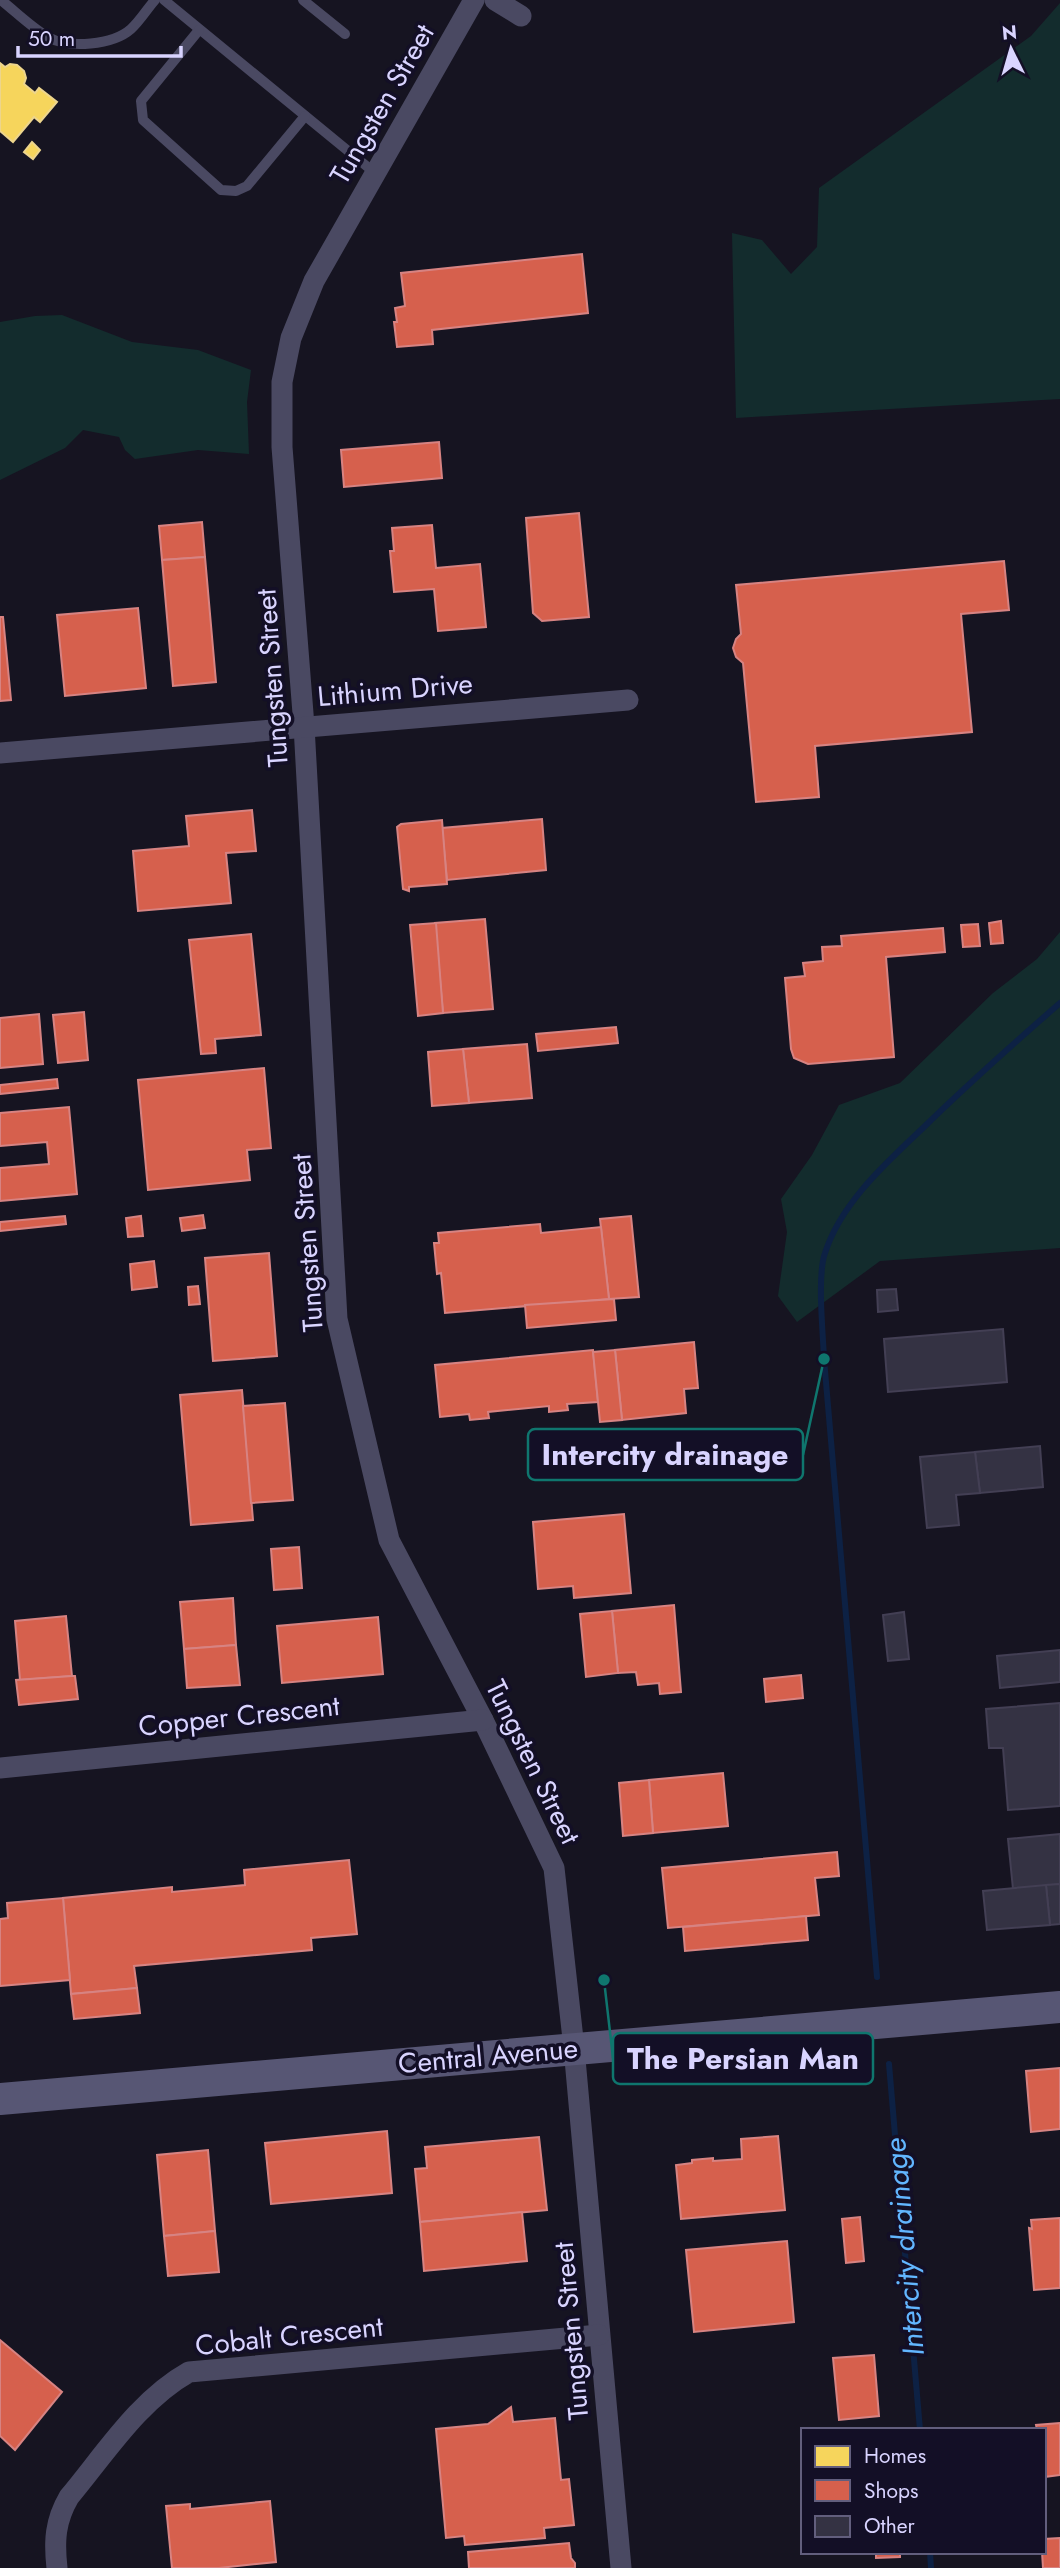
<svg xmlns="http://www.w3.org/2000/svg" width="1060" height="2568" viewBox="0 0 1060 2568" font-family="Jost,sans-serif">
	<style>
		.green { fill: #132c2d }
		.homes { fill: #f6d55c; stroke: #edd58d; stroke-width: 2 }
		.shops { fill: #d6604d; stroke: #d78382; stroke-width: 2 }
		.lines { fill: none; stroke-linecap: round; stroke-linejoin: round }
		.stream { stroke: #0d2144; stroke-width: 6 }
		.building { fill: #343243; stroke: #433f54; stroke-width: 2 }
		.service { stroke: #4a4962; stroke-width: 10 }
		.minor { stroke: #4a4962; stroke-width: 21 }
		.secondary { stroke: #575674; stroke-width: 32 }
		.labels { text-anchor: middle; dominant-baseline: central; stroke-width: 7; stroke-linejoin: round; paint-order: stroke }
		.street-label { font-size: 28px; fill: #d9d4ff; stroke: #130f26 }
		.water-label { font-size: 30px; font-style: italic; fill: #62b6ff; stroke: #130f26 }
		.leader { fill: none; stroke: #0f766e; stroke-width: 2.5 }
		.callout-dot { fill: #0f766e; stroke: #130f26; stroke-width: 2.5 }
		.callout { fill: #130f26; stroke: #0f766e; stroke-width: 2.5 }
		.callout-label { font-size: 30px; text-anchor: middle; font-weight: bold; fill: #d9d4ff }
	</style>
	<rect width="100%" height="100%" fill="#161421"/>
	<g class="green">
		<polygon points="1060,3 1060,399 736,418 732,233 762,240 791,274 817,247 819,188 1031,36"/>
		<polygon points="62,315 132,342 198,350 251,370 247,402 249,454 198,450 135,459 125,450 119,437 83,430 65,448 0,480 0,322 35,316"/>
		<polygon points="1060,932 1060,1248 880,1261 797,1322 778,1296 787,1232 781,1199 812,1155 839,1105 900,1083 993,993 1037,959"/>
	</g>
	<g class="homes">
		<polygon points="0,63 5,67 10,64 17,65 24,71 26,78 24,84 35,93 39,88 57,102 40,122 34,117 13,142 0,131"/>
		<polygon points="32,142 40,150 33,159 24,152"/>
	</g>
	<g class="shops">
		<polygon points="582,254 588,313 432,330 433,344 397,347 394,322 397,322 395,308 405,306 401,273"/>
		<polygon points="439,442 442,478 344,487 341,450"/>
		<polygon points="579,513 589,617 542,621 533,613 526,518"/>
		<polygon points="202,522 205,557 162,560 159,526"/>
		<polygon points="432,525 436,568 480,564 486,627 438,631 434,589 394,592 390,551 394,551 392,528"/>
		<polygon points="205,557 216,682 173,686 162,560"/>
		<polygon points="1004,561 1009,610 961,614 972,732 815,746 819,797 756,802 743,663 736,657 733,648 736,639 741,634 736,585"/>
		<polygon points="138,608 146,688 65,696 57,615"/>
		<polygon points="0,617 3,617 11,700 0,701"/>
		<polygon points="252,810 256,851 226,853 231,903 138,911 133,851 189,846 186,816"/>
		<polygon points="542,819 546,870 447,880 442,828"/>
		<polygon points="442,820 447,884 409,887 409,891 403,889 397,827 401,824"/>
		<polygon points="485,919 493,1009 443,1013 435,923"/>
		<polygon points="1001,921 1003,943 991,944 989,923"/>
		<polygon points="436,923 443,1013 418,1016 410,925"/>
		<polygon points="978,924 980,946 963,947 961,925"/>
		<polygon points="943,928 945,952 886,957 894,1057 808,1064 794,1058 791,1049 785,978 805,976 803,963 823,961 822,947 842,946 841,936"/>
		<polygon points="251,934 261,1035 215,1039 216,1053 201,1054 189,940"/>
		<polygon points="84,1012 88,1060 58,1063 53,1015"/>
		<polygon points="39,1014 43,1064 0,1068 0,1018"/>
		<polygon points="616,1027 618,1043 538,1051 536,1034"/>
		<polygon points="527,1044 532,1098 469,1103 463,1049"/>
		<polygon points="463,1049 469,1103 432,1106 428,1052"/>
		<polygon points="264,1068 271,1148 247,1150 250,1180 148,1190 138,1080"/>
		<polygon points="57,1079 58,1088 0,1094 0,1085"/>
		<polygon points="69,1107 77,1194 0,1201 0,1168 49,1164 47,1142 0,1146 0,1113"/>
		<polygon points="203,1215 205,1228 182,1231 180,1218"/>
		<polygon points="65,1216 66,1224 0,1231 0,1222"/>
		<polygon points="141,1216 143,1236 128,1237 126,1218"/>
		<polygon points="631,1216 639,1297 609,1299 600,1219"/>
		<polygon points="540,1224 541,1233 601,1227 609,1299 445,1313 441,1273 437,1274 434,1243 439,1243 438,1233"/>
		<polygon points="269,1253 277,1356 213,1361 205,1258"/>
		<polygon points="154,1261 157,1287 132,1290 130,1264"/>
		<polygon points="198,1286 200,1304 189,1305 188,1287"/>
		<polygon points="614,1299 616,1320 527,1328 525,1305"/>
		<polygon points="694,1342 698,1388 684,1389 686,1413 622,1420 615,1350"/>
		<polygon points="593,1350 598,1402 567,1404 568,1410 549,1412 549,1406 488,1412 489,1418 470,1420 469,1414 440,1417 435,1365"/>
		<polygon points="615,1350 622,1420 600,1422 593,1352"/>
		<polygon points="242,1390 253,1520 191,1525 180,1395"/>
		<polygon points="285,1403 293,1500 251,1503 243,1406"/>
		<polygon points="624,1514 631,1593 574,1598 573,1586 538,1589 533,1522"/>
		<polygon points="299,1547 302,1588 274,1590 271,1549"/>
		<polygon points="233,1598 236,1645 184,1649 180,1602"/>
		<polygon points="674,1605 681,1692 660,1694 659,1683 638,1685 636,1672 618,1673 612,1611"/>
		<polygon points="612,1611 618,1673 586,1677 580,1614"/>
		<polygon points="66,1616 72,1676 20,1680 15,1621"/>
		<polygon points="378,1617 383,1674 282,1683 277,1626"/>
		<polygon points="236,1645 240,1685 187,1688 184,1649"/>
		<polygon points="801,1675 803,1698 766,1702 764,1679"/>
		<polygon points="72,1676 75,1676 78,1699 19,1705 16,1680"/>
		<polygon points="723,1773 728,1826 653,1833 649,1780"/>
		<polygon points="649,1780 653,1833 623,1836 619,1783"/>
		<polygon points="837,1852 839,1876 815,1878 819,1915 668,1928 662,1868"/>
		<polygon points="349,1860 357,1934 311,1938 312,1950 134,1966 137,1988 71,1994 63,1898 172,1887 172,1892 245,1885 244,1870"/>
		<polygon points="63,1898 70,1980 0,1986 0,1919 8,1918 7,1903"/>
		<polygon points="806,1916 808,1940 685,1951 683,1927"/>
		<polygon points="137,1988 140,2013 74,2019 71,1994"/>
		<polygon points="1060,2068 1060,2129 1031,2132 1026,2071"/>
		<polygon points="387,2131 392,2193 271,2204 265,2143"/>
		<polygon points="778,2136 785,2210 681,2219 676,2165 692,2163 692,2160 713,2158 713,2161 742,2159 741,2139"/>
		<polygon points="539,2137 547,2210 420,2222 415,2169 427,2168 425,2147"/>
		<polygon points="208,2150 215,2231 164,2236 157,2155"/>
		<polygon points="522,2212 527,2261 424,2271 420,2222"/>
		<polygon points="860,2217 864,2261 846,2263 842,2219"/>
		<polygon points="1060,2218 1060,2288 1034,2290 1029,2228 1032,2229 1031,2220"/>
		<polygon points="215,2231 219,2272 168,2276 164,2236"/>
		<polygon points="787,2241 794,2322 694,2332 686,2250"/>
		<polygon points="0,2340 62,2392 15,2450 0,2436"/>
		<polygon points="874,2355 879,2416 839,2420 833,2358"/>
		<polygon points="511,2407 513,2422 555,2418 561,2480 569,2479 574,2525 544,2528 545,2538 465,2545 464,2536 446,2538 436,2429 488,2424"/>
		<polygon points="1060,2423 1060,2475 1044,2477 1044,2430 1037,2430 1036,2425"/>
		<polygon points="270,2501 276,2562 219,2568 172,2568 166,2506 190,2504 190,2509"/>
		<polygon points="1060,2538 1060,2568 1043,2568 1042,2552 1044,2552 1044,2539"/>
		<polygon points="569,2543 571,2558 575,2563 575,2568 469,2568 468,2552"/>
		<polygon points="876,2552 900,2552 900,2557 876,2558"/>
	</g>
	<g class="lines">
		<g class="stream">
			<path d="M877,1977L824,1359C823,1332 817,1276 825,1253C841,1203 886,1163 923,1128C967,1085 1013,1044 1060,1003"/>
			<polyline points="889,2064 920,2430"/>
			<polyline points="930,2552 931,2568"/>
		</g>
	</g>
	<g class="building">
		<polygon points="896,1289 898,1310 878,1312 877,1290"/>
		<polygon points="1003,1329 1007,1382 888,1392 884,1339"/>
		<polygon points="1040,1446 1043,1487 980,1493 975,1452"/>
		<polygon points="975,1452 980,1493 956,1495 959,1525 927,1528 920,1457"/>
		<polygon points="904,1612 909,1659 888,1661 883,1615"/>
		<polygon points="1060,1650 1060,1682 1000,1688 997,1656"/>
		<polygon points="1060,1703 1060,1806 1008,1810 1003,1748 989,1748 986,1709"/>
		<polygon points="1060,1834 1060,1884 1013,1889 1008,1839"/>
		<polygon points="1060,1884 1060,1924 1050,1925 1046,1885"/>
		<polygon points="1046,1885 1050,1925 987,1930 983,1891"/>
	</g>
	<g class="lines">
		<g class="service">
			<path d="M1,0C16,12 31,27 48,37C69,49 113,45 131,29C140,21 147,9 155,0"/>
			<polyline points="164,0 375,173"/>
			<polyline points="303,0 345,34"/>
			<polyline points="199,30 141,101 143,120 221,190 236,191 247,186 305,116"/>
		</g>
		<g class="minor">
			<polyline points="474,0 314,281 291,338 282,382 282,447 304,726 337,1319 389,1540 483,1720 554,1868 574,2048 621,2568"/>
			<polyline points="495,0 521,16"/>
			<polyline points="0,753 628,700"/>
			<polyline points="0,1768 483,1720"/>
			<path d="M57,2568C54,2541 55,2521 69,2497C105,2454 139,2400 189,2372L599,2335"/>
		</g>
		<polyline class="secondary" points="0,2099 1060,2007"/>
	</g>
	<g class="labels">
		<g class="street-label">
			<text transform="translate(382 104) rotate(-60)">Tungsten Street</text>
			<text transform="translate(272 678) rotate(-94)">Tungsten Street</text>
			<text transform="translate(395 690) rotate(-5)">Lithium Drive</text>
			<text transform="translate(307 1243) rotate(-94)">Tungsten Street</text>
			<text transform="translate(239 1716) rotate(-6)">Copper Crescent</text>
			<text transform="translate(533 1762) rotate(64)">Tungsten Street</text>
			<text transform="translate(488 2056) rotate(-5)">Central Avenue</text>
			<text transform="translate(571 2331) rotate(-95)">Tungsten Street</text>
			<text transform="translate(289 2336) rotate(-6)">Cobalt Crescent</text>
		</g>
		<g class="water-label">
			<text transform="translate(904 2247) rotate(-95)">Intercity drainage</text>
		</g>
	</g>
	<path class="leader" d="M824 1359L803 1455M604 1980L613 2058"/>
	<g class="callout-dot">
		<circle cx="824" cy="1359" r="7"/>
		<circle cx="604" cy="1980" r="7"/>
	</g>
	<g class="callout">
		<rect x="528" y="1429" width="275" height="51" rx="7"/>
		<rect x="613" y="2033" width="260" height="51" rx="7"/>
	</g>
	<g class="callout-label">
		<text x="665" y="1465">Intercity drainage</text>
		<text x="743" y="2069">The Persian Man</text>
	</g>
	<rect x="801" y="2428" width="245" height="126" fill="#130f26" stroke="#625e7d" stroke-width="2"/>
	<rect x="815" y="2446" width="35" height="21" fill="#f6d55c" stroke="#625e7d" stroke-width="2"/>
	<text x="864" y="2463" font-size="21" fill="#d9d4ff">Homes</text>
	<rect x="815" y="2480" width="35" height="21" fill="#d6604d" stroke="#625e7d" stroke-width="2"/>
	<text x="864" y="2498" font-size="21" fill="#d9d4ff">Shops</text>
	<rect x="815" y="2516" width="35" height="21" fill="#343243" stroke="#625e7d" stroke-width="2"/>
	<text x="864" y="2533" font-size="21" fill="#d9d4ff">Other</text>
	<g transform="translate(1011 49) rotate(355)" stroke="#130f26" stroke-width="5" paint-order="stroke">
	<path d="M0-5L12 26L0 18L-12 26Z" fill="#d9d4ff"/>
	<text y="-10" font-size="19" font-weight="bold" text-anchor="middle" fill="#d9d4ff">N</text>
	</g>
	<path d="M18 46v10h163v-10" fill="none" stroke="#d9d4ff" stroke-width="3.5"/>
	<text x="28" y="46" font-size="21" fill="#d9d4ff" stroke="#130f26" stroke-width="5" paint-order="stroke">50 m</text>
</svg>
